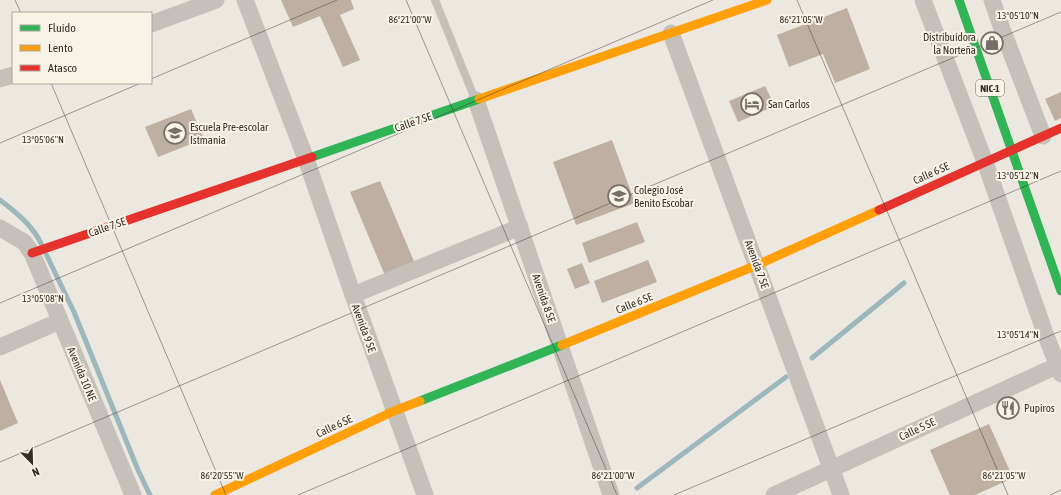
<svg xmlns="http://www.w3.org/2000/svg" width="1061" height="495" viewBox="0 0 1061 495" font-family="'Asap Condensed',sans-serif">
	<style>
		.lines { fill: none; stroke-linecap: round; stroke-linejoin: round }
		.stream { stroke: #9cb8bc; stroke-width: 5 }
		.building { fill: #bfafa2 }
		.lane { stroke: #c5c0b9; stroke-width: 8 }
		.street { stroke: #c5c0b9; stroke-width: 17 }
		.fast { stroke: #30b455; stroke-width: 9 }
		.slow { stroke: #ff9f0a; stroke-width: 9 }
		.jam { stroke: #e5322d; stroke-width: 9 }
		.ticks { fill: none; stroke: #352e27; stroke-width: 1; stroke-opacity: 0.45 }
		.labels { text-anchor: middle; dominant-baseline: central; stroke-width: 4; stroke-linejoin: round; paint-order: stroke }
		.shield { fill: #f9f3e7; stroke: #706961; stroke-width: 1 }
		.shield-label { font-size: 10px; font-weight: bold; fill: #352e27 }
		.poi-label { font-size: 11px; fill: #352e27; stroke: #f9f3e7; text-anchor: start }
		.street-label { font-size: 11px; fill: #352e27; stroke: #f9f3e7 }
		.ticks-label { font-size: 10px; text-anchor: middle; fill: #352e27; stroke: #f9f3e7; stroke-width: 4; stroke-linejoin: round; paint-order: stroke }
	</style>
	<rect width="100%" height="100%" fill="#ece8e0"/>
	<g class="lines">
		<g class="stream">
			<path d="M0,200C16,212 33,226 42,245"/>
			<polyline points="46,254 74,312 138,470 150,495"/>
			<polyline points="812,358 904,283"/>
			<polyline points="637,488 786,377"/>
		</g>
	</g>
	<g class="building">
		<polygon points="281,0 351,0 354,9 340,15 360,60 343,67 320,16 293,27"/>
		<polygon points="847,8 870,69 835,83 823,54 789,67 777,35"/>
		<polygon points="765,86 775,106 738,122 729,101"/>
		<polygon points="1061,92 1061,118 1055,121 1045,99"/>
		<polygon points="191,109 204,139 158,157 145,127"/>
		<polygon points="612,140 635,203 576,225 553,162"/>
		<polygon points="380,181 416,266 386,278 350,192"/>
		<polygon points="637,222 645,242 589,263 582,243"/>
		<polygon points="648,260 657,282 602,303 594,281"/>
		<polygon points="582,263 590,283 575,289 567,269"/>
		<polygon points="0,380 18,423 0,431"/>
		<polygon points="989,424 1013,478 975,495 950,495 930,450"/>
	</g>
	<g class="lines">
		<polyline class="lane" points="435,0 475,99"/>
		<g class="street">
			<polyline points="245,0 306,159 353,295 425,495"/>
			<polyline points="923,0 985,162 1046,336 1061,374"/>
			<polyline points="992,0 1002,29 1043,136"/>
			<polyline points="151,24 216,0"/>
			<polyline points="671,33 841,495"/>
			<polyline points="0,79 13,75"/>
			<polyline points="476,100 611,495"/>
			<polyline points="0,228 24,242 32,253 133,495"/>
			<polyline points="353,295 520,227"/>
			<polyline points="0,347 60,321"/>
			<polyline points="774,495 1061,364"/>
		</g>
		<g class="fast">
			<polyline points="959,0 1061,291"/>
			<polyline points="312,157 479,99"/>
			<polyline points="420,401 562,345"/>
		</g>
		<g class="slow">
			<polyline points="479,99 767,0"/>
			<polyline points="562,345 757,265 879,210"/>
			<polyline points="215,495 394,411 420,401"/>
		</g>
		<g class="jam">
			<polyline points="879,210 1061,128"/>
			<polyline points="32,253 312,157"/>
		</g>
	</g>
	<path class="ticks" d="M15,0L21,13M406,0L617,495M797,0L1008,495M151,79L337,0M51,83L226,495M0,143L141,83M0,303L713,0M0,462L1061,12M298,495L1061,171M674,495L1061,331M1050,495L1061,490"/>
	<defs>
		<g id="shop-ring" transform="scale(1.15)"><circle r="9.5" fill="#f9f3e7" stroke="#756f68" stroke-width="1.5"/><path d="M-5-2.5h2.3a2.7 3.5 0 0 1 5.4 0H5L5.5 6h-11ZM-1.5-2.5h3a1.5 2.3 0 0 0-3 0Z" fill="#756f68"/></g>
		<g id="hotel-ring" transform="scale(1.15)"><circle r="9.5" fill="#f9f3e7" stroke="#756f68" stroke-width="1.5"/><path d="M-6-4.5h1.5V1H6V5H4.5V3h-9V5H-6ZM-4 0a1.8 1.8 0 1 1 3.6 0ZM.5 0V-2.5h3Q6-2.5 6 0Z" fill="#756f68"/></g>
		<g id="school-ring" transform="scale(1.15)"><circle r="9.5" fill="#f9f3e7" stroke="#756f68" stroke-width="1.5"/><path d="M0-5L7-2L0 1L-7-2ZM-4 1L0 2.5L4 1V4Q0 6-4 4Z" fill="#756f68"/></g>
		<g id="university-ring" transform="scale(1.15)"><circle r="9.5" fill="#f9f3e7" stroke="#756f68" stroke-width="1.5"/><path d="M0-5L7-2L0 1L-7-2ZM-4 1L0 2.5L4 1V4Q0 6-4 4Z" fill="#756f68"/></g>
		<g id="restaurant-ring" transform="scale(1.15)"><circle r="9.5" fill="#f9f3e7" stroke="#756f68" stroke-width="1.5"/><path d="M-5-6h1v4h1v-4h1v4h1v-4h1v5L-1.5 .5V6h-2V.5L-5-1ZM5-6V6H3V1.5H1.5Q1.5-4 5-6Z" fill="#756f68"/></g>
	</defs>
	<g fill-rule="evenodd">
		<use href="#shop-ring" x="992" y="43"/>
		<use href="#hotel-ring" x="752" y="104"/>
		<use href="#school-ring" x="175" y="133"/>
		<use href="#university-ring" x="619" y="196"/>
		<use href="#restaurant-ring" x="1008" y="408"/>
	</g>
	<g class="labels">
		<rect class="shield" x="976" y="80" width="28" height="16" rx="3"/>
		<g class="shield-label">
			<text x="990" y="88">NIC-1</text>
		</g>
		<g class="poi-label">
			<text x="976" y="37" text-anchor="end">Distribuidora<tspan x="976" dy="13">la Norteña</tspan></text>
			<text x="768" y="104">San Carlos</text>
			<text x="190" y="127">Escuela Pre-escolar<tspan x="190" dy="13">Istmania</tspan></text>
			<text x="634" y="190">Colegio José<tspan x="634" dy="13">Benito Escobar</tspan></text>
			<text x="1024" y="408">Pupiros</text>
		</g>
		<g class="street-label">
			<text transform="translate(413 122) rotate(-19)">Calle 7 SE</text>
			<text transform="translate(931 173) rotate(-24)">Calle 6 SE</text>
			<text transform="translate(107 227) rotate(-19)">Calle 7 SE</text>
			<text transform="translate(757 264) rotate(70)">Avenida 7 SE</text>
			<text transform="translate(544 298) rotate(71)">Avenida 8 SE</text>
			<text transform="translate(634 303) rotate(-22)">Calle 6 SE</text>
			<text transform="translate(364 328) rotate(70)">Avenida 9 SE</text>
			<text transform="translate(82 374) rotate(67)">Avenida 10 NE</text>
			<text transform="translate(334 426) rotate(-25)">Calle 6 SE</text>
			<text transform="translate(917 429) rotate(-25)">Calle 5 SE</text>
		</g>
	</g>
	<g class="ticks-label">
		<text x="1018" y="19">13°05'10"N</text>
		<text x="410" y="23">86°21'00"W</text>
		<text x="801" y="23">86°21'05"W</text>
		<text x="43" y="143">13°05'06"N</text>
		<text x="1018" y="179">13°05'12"N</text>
		<text x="43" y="302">13°05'08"N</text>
		<text x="1018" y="338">13°05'14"N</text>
		<text x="222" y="479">86°20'55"W</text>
		<text x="613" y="479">86°21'00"W</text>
		<text x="1004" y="479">86°21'05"W</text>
	</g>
	<rect x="12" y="12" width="140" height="72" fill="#f9f3e7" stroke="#aba49a"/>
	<rect x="20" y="25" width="20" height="6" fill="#30b455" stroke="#aba49a"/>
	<text x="48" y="32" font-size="12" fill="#352e27">Fluido</text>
	<rect x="20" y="45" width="20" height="6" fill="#ff9f0a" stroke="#aba49a"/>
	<text x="48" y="52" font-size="12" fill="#352e27">Lento</text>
	<rect x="20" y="65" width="20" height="6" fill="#e5322d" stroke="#aba49a"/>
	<text x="48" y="72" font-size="12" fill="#352e27">Atasco</text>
	<g transform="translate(32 463) rotate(157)" stroke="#f9f3e7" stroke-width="3" paint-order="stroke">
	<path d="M0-3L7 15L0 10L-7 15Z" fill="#352e27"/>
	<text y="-6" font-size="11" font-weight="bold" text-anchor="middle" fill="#352e27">N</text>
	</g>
</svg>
